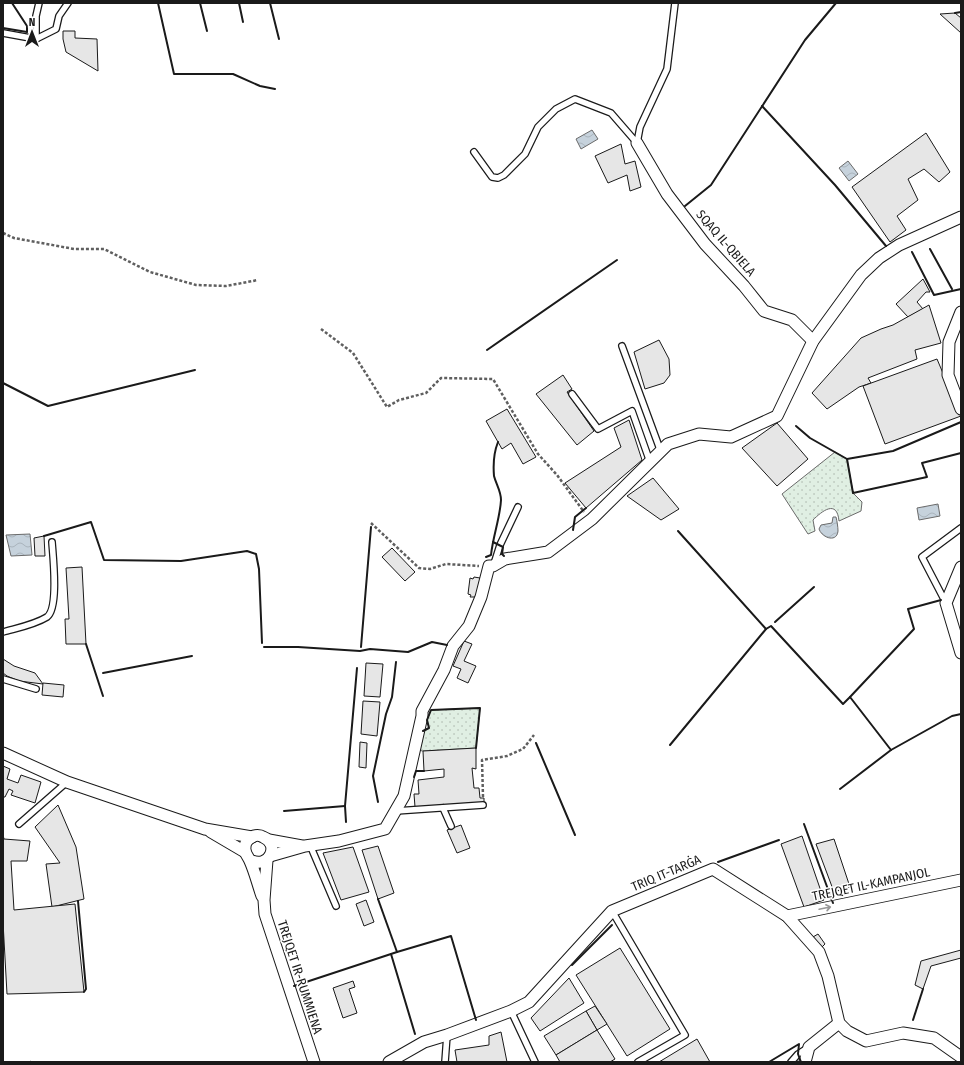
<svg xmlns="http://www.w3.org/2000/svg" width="964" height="1065" viewBox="0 0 964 1065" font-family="'Fira Sans Condensed',sans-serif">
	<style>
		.grass { fill: url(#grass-dots); stroke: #6a6a6a }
		.water { fill: url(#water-waves); stroke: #6a6a6a }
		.building { fill: #e6e6e6; stroke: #1a1a1a }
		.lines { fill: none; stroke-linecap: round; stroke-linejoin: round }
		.service-casing { stroke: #1a1a1a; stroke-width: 8 }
		.minor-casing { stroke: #1a1a1a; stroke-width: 13 }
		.path { stroke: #5f5f5f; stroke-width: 2.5; stroke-dasharray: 3 2; stroke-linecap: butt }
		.service { stroke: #fff; stroke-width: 5.5 }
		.minor { stroke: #fff; stroke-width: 11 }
		.wall { stroke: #1a1a1a; stroke-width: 2 }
		.oneway { stroke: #989898 }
		.labels { text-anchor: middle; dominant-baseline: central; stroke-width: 3; stroke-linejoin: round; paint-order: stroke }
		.street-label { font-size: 13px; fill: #1a1a1a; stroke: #fff }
	</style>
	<defs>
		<pattern id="grass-dots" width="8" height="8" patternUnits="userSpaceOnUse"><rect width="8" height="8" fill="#e0efe3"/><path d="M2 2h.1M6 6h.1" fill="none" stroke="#c0ccc2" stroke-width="1.8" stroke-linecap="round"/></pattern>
		<pattern id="water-waves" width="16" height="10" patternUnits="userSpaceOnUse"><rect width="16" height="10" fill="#c6d2dc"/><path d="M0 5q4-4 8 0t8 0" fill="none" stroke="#aab4bc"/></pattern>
	</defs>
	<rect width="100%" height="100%" fill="#fff"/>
	<g class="grass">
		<path d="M835,452L847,459L853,493L862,502L861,511L839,521C837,499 822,511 813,520L815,531L808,534L782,494Z"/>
		<polygon points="480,708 476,748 423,751 417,750 423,731 429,728 427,720 431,710"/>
	</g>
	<g class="water">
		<polygon points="592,130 598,139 581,149 576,139"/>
		<polygon points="848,161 858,174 849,181 839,168"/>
		<polygon points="938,504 940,516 919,520 917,508"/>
		<path d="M833,517H836C837,521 838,527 838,531C837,543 822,538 819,529L821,525L832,523Z"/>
		<polygon points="30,534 32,555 11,556 6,535"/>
	</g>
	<g class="building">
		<polygon points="955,13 961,18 961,33 940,14"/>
		<polygon points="63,31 75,31 75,38 97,39 98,71 66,52 63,39"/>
		<polygon points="926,133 950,172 939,182 924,169 908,179 918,200 897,216 906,230 890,242 852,187"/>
		<polygon points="621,144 625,164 635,161 641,187 630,191 627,175 608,183 595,156"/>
		<polygon points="923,279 930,292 926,292 917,302 923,309 908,317 896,304"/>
		<polygon points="929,305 941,343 915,350 917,359 868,378 871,383 859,387 827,409 812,393 861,338 881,329 893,325"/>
		<polygon points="659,340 669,359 670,375 664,383 645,389 634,352"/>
		<polygon points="937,359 961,416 885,444 863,386"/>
		<polygon points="563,375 572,389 567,392 594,431 577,445 536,394"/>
		<polygon points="507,409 536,457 523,464 511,443 502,449 486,421"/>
		<polygon points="629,420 642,460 586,508 565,483 621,447 614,428"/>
		<polygon points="777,423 808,459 777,486 742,448"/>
		<polygon points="653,478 679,509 661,520 627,496"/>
		<polygon points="44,536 45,556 35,556 34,538"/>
		<polygon points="392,548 415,572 405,581 382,557"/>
		<polygon points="82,567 86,644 66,644 65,619 69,619 66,568"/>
		<polygon points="474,577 480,578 477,597 470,597 471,595 468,594 470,578 473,579"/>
		<polygon points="464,641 472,644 464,661 476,666 468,683 457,678 461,669 453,666"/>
		<polygon points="3,659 14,666 35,673 43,684 19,681 7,676 3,673"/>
		<polygon points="366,663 383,664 380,697 364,696"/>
		<polygon points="43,683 64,685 63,697 42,695"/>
		<polygon points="363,701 380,702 377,736 361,734"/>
		<polygon points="360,742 367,743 366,768 359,767"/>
		<polygon points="476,748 476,769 472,768 474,788 479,788 480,798 484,798 484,803 415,807 414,794 419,794 418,780 444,777 444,769 424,771 423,751"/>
		<polygon points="3,766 10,769 7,779 18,783 21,775 41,782 35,803 11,795 13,791 9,789 5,797 3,797"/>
		<polygon points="58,805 76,847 84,899 52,907 46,864 60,863 35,827"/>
		<polygon points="461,825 470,848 457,853 447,830"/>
		<polygon points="3,835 4,839 30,841 27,861 11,861 14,910 75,904 84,992 7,994 3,922"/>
		<polygon points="802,836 824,900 804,907 781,844"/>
		<polygon points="834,839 850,887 834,892 816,844"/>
		<polygon points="378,846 394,893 378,899 362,850"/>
		<polygon points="353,847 369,892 341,900 323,853"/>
		<polygon points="366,900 374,922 364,926 356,904"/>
		<polygon points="818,934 825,944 821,948 813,937"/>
		<polygon points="620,948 670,1029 627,1056 576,975"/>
		<polygon points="961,950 961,958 931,966 923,989 915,985 921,961"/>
		<polygon points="569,978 584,1003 540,1031 531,1018"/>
		<polygon points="353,981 355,987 349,989 357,1013 343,1018 333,988"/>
		<polygon points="595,1006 607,1024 597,1030 586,1011"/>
		<polygon points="586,1011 597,1030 556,1055 544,1036"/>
		<polygon points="597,1030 615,1059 610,1062 560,1062 556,1055"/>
		<polygon points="501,1032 507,1062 457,1062 455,1050 489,1045 489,1036"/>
		<polygon points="697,1039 710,1062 659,1062"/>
	</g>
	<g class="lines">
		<g class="service-casing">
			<g id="service">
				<polyline points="3,33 36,39 56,29 59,16 68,3"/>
				<polyline points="36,39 36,16 39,3"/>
				<polyline points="637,143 640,127 667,69 675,3"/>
				<polyline points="474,152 492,177 498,178 504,175 525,154 538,127 556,109 575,99 611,113 637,143"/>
				<polyline points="622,346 661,452"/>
				<polyline points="572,394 598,429 632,411 650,462"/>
				<polyline points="494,564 500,545 518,507"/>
				<polyline points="946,603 922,557 961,528"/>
				<path d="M3,632C17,628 34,625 47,617C59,608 53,557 52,542"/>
				<polyline points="3,679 36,689"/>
				<polyline points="443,808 451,826"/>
				<polyline points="396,811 483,805"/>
				<polyline points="19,824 67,782"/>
				<polyline points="310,845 336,906"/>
				<polyline points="612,911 685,1035 638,1062"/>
				<polyline points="511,1011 535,1062"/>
				<polyline points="445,1062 447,1035"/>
				<polyline points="791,1062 798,1054 809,1047"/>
			</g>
		</g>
		<g class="minor-casing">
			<g id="minor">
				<polyline points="637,143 667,194 705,244 744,286 764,311 792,320 813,341"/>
				<polyline points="961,312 949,342 948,375 961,409"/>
				<polyline points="961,567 946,603 961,653"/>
				<polyline points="3,753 67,782 205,829 252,837"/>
				<polyline points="211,832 245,852"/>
				<polyline points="269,840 302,846"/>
				<polyline points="270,856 305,846 339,841 385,829 404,796 422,716 422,711 444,670 453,646 469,626 481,597 489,566 493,566 505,559 548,552 592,519 668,444 699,434 731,437 777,416 813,341 861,275 879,258 899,245 961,217"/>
				<path d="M250,860C269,870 281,844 263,837C260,835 255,835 252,837C248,839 245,843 245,847C244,853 248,856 250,861C255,872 258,885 262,896"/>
				<polyline points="267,860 264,900 265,914 314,1062"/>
				<polyline points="787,916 961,880"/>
				<polyline points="389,1062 424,1042 447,1035 511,1011 529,1002 612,911 713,869 787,916 819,952 828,976 839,1023 847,1031 866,1041 903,1033 934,1038 961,1057"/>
				<polyline points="805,1062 809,1047 839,1023"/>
			</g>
		</g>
		<g class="path">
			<polyline points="3,233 14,238 74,249 104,249 150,272 196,285 226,286 258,280"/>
			<polyline points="321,329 353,353 387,407 399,400 426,393 441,378 493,379 538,454 557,475 584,512"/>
			<polyline points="371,523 419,568 430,569 446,564 479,566"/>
			<polyline points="483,797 482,760 507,756 523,749 534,735"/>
			<polyline points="30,1062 31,1062"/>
		</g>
		<use href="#service" class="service"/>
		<use href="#minor" class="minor"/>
		<g class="wall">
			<polyline points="158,3 174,74 233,74 260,86 275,89"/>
			<polyline points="200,3 207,31"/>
			<polyline points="239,3 243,22"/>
			<polyline points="270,3 279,39"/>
			<polyline points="955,13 961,12"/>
			<polyline points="3,28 27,32 27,26 12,3"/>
			<polyline points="762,106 835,185 886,246"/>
			<polyline points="685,206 711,185 805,40 836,3"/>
			<polyline points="930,249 952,289"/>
			<polyline points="912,252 934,295 961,289"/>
			<polyline points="487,350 617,260"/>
			<polyline points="3,383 48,406 195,370"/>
			<polyline points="796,426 810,438 847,459 893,451 961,422"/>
			<polyline points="847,459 853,493 927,477 922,463 961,453"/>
			<polyline points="573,530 575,517 586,508"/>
			<polyline points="678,531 766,629"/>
			<polyline points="44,536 91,522 104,560 181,561 247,551 256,554 259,569 262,643"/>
			<polyline points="493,542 503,547 502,554 504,556"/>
			<path d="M486,557L491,555C493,536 500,518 501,500C501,491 496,484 494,476C493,464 494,452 498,442"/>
			<polyline points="775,622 814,587"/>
			<polyline points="86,644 103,696"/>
			<polyline points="264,647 298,647 360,651 370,649 408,652 432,642 447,645"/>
			<polyline points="361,647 371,527"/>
			<polyline points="103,673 192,656"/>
			<polyline points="423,731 429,728 427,720 431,710 480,708 476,748"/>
			<polyline points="536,743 575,835"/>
			<polyline points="670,745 766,629 771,626 843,704 850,697"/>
			<polyline points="891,750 952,716 961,714"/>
			<polyline points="414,777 416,771 424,771"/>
			<polyline points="840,789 891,750 850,697 914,629 908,609 941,600"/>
			<polyline points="378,802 373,776 386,714 392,697 396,662"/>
			<polyline points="284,811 345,806"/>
			<polyline points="346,822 345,806 357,668"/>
			<polyline points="804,824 833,903"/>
			<polyline points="718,862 779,840"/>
			<polyline points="378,899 397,952"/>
			<polyline points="78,901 86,989 84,992"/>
			<polyline points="391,954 415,1034"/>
			<polyline points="572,965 612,925"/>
			<polyline points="294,986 397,952 451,936 476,1020"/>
			<polyline points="913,1020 923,989"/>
			<polyline points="769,1062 799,1044 798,1054 801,1062"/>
		</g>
	</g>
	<defs><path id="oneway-shaft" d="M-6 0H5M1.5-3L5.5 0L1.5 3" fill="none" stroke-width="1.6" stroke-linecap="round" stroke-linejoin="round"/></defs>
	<use class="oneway" href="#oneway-shaft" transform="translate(825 908) rotate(-12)"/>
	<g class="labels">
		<g class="street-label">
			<text transform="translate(726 243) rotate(49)">SQAQ IL-QBIELA</text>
			<text transform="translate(666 873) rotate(-23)">TRIQ IT-TARĠA</text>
			<text transform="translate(871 884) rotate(-12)">TREJQET IL-KAMPANJOL</text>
			<text transform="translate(300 977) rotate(72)">TREJQET IR-RUMMIENA</text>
		</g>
	</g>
	<rect width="964" height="1065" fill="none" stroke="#1a1a1a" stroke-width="8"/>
	<g transform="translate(32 32)" stroke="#ffffff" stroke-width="3" paint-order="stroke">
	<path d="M0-3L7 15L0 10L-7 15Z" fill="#1a1a1a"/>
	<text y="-6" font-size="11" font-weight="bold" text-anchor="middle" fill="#1a1a1a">N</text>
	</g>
</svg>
